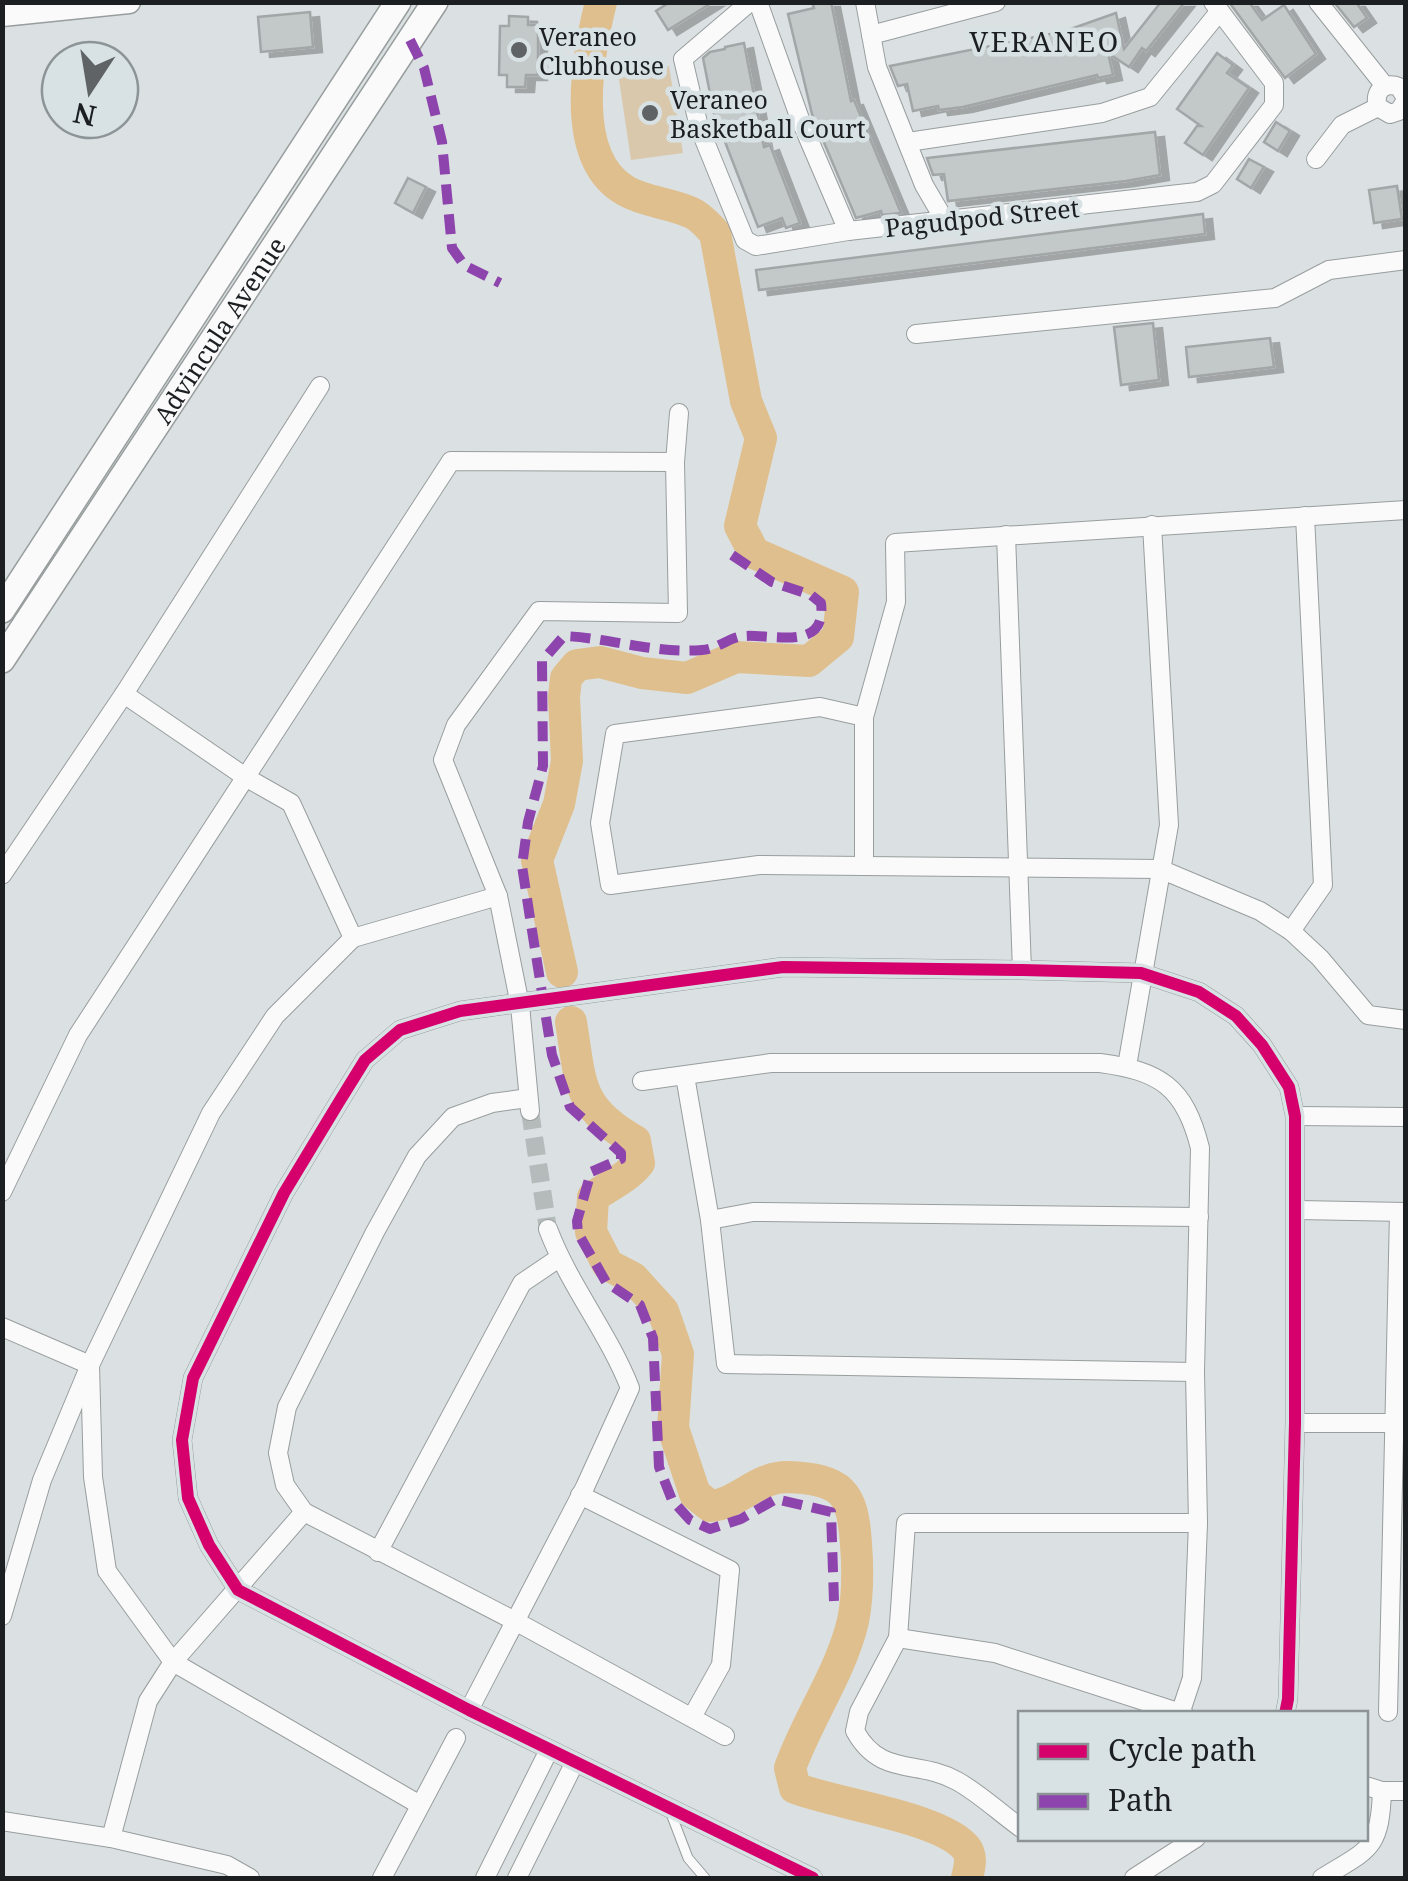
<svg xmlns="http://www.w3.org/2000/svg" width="1408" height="1881" viewBox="0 0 1408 1881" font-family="'Noto Serif',serif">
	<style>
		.green { fill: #d9c8ac }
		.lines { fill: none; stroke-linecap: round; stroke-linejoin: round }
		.river { stroke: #dfbf8e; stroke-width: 32 }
		.building { fill: #c3c8c9; stroke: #a2a6a7; stroke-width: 2.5; filter: url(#shadow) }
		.minor-tunnel { stroke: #b5babb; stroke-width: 18; stroke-dasharray: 18 9; stroke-linecap: butt }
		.service-casing { stroke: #989d9d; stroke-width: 11 }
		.minor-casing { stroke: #989d9d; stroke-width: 20 }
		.tertiary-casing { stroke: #989d9d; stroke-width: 25 }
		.secondary-casing { stroke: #989d9d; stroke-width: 28 }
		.service { stroke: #fafafb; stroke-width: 9 }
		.minor { stroke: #fafafb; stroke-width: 18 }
		.tertiary { stroke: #fafafb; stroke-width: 22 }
		.secondary { stroke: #fafafb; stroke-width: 25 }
		.quiet { stroke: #8e44ad; stroke-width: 10; stroke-dasharray: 20 10; stroke-linecap: butt }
		.cycleway-casing { stroke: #d8e2e5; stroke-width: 19 }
		.cycleway { stroke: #d6006c; stroke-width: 12 }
		.poi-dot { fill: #5f6365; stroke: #d8e2e5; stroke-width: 4 }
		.labels { text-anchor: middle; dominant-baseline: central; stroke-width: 9; stroke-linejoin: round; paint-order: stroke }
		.poi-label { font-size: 25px; fill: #1c1f21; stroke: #d8e2e5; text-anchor: start }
		.street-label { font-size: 25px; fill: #1c1f21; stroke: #d8e2e5 }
		.neighbourhood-label { font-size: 28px; letter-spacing: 2.5px; fill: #1c1f21; stroke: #d8e2e5 }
	</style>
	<defs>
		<filter id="shadow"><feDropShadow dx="9" dy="5" stdDeviation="0" flood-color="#0004"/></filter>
	</defs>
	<rect width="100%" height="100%" fill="#dbe1e2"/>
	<polygon class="green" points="669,66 683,153 631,160 618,73"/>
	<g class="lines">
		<g class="river">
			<path d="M562,972L537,860L559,804L567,761L564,697L566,678L577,665L600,662L642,673L687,678L736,657L809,661L838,637L843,592L754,553L740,526L761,438L746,401L715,233C708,226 701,217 692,213C671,203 645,202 626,191C568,158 588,54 601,2"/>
			<path d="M571,1022C581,1084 577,1108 635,1141L639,1163C627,1178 610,1185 593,1197L591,1232L608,1265L633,1278L663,1311L678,1354L673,1428L695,1494L710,1506C739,1504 756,1477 787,1477C842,1479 853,1492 856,1544C858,1570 858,1596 853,1621C841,1672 808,1718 790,1768L795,1788C835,1804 941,1817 966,1848C973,1857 969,1869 967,1878"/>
		</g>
	</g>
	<g class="building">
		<polygon points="670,2 713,2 668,30 656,11"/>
		<polygon points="812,2 831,2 851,101 854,100 901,213 882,215 881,211 856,218 812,114 788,14 814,8"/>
		<polygon points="1161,2 1185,2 1146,51 1142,48 1129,67 1108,53 1113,75 1098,78 1097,75 963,107 939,110 938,106 913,111 907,84 898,86 890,66 1065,31 1116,13 1124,49"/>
		<polygon points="1229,2 1249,2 1262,20 1284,5 1316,54 1285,78"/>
		<polygon points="1334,2 1356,2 1367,18 1354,27"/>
		<polygon points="310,12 313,47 261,52 258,17"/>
		<polygon points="509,16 528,17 528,25 538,25 538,75 526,75 525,87 507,87 507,75 499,75 500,26 509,26"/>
		<polygon points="744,43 764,147 770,145 800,223 786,228 782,218 758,227 722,134 718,134 703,58 710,52 725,49 725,47"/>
		<polygon points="1217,53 1233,65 1227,73 1249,88 1203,155 1185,143 1197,126 1201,126 1177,109"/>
		<polygon points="1276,122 1290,131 1278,151 1264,142"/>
		<polygon points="1155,132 1160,175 1126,181 948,201 944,174 933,175 927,158"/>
		<polygon points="1249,159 1264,167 1251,188 1237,179"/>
		<polygon points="408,178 426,187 413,213 395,203"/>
		<polygon points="1397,186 1402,219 1374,223 1369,190"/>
		<polygon points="1203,214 1205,234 759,290 756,270"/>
		<polygon points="1153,323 1159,380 1121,385 1114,327"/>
		<polygon points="1270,338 1274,367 1189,377 1186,347"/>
	</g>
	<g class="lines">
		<polyline class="minor-tunnel" points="530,1111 548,1229"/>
		<g class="service-casing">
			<polyline id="service" points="670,1811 688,1858 705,1878"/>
		</g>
		<g class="minor-casing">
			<g id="minor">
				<polyline points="750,2 683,59 699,127 745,240 756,246 848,231 1197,192 1213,184 1274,105 1274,83 1213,2"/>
				<polyline points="758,2 800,119 848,231"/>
				<polyline points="865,2 877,67 924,185 945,221"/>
				<polyline points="1318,2 1385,86"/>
				<polyline points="871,35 996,2"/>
				<path d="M1406,98L1399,87C1384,81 1373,92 1378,107L1390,114L1399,111L1406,100"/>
				<polyline points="908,142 1102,113 1150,97 1219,12"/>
				<polyline points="1316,159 1342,125 1378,107"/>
				<polyline points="916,334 1275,298 1329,270 1406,260"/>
				<polyline points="1006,535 1022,970"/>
				<polyline points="124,694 247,778 291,803 353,938 498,896 520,1005 530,1111"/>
				<polyline points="864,717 820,707 615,734 600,823 610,885 759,865 1160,869 1260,911 1291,931 1320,958 1368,1015 1406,1020"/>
				<polyline points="864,864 864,717 896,602 895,543 1406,510"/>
				<polyline points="2,875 124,694 320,386"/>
				<polyline points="498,896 443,760 456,725 539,611 678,613 675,462 679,413"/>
				<polyline points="1291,931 1323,885 1305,516"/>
				<polyline points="1127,1066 1169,825 1152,525"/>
				<polyline points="685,1076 710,1220 726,1364 1195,1372"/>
				<path d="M642,1081L771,1063H1100C1160,1071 1185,1087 1200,1148L1195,1372L1198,1523L1192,1678L1180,1714"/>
				<polyline points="528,1098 492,1103 453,1117 417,1156 375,1232 287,1407 278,1453 285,1485 304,1512 515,1621 725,1736"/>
				<polyline points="1295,1116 1406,1117"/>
				<polyline points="2,1192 78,1035 451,461 675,462"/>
				<polyline points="1298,1210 1406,1212"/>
				<polyline points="710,1220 753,1212 1199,1217"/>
				<polyline points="2,1327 90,1365 93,1477 107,1571 173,1662 420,1805"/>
				<polyline points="1295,1423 1395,1423"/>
				<polyline points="580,1495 730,1570 721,1665 692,1717"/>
				<polyline points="378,1552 522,1283 559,1258"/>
				<polyline points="2,1616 42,1480 90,1365 211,1113 275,1016 353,938"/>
				<polyline points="898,1638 995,1653 1184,1714"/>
				<path d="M469,1710L585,1487L630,1388C608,1332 569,1285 548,1229"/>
				<polyline points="1388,1712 1399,1212"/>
				<polyline points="1366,1786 1382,1791 1406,1791"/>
				<polyline points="2,1821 111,1838 227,1865 250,1878"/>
				<path d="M1021,1828C1000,1813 979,1793 957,1781C918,1759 881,1778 855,1731L859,1712L898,1638L906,1523H1198"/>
				<polyline points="111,1838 148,1701 173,1662 304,1512"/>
				<polyline points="382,1878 456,1738"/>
				<polyline points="485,1878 549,1750"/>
				<polyline points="517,1878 575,1762"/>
				<polyline points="813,1878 469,1710 238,1590 209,1545 188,1498 182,1440 193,1378 284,1193 339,1102 365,1060 400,1030 460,1011 783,967 1022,970 1141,973 1199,992 1236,1016 1262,1045 1289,1087 1295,1116 1295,1423 1288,1699 1285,1714"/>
				<polyline points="1134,1878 1196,1838"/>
				<path d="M1322,1878C1369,1849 1380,1850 1382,1791"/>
			</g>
		</g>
		<g class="tertiary-casing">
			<polyline id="tertiary" points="2,15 129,2"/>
		</g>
		<g class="secondary-casing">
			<g id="secondary">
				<polyline points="2,610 398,2"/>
				<path id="s1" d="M2,660L435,2"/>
			</g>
		</g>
		<use href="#service" class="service"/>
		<use href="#minor" class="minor"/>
		<use href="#tertiary" class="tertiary"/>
		<use href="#secondary" class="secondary"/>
		<g class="quiet">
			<polyline points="410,40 424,68 442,142 452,248 464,265 500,283"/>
			<path d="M732,555L772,582L811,595L821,603C827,652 773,634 745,636C731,636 718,649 702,650C656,654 610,638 564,636L542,661L543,766L528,822L522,866L530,918L552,1055L570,1107L621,1153V1159L591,1172L577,1221L578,1233L606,1282L640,1305L653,1338L659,1467L672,1500L690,1520L710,1529L741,1519L776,1499L831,1512L834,1601"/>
		</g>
		<g class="cycleway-casing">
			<polyline id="cycleway" points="813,1878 469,1710 238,1590 209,1545 188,1498 182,1440 193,1378 284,1193 339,1102 365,1060 400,1030 460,1011 783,967 1022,970 1141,973 1199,992 1236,1016 1262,1045 1289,1087 1295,1116 1295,1423 1288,1699 1285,1714"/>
		</g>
		<use href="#cycleway" class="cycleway"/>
	</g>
	<g class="poi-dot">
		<circle cx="519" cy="50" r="10"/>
		<circle cx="650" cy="113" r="10"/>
	</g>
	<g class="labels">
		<g class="poi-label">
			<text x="539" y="36">Veraneo<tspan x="539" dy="29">Clubhouse</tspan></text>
			<text x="670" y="99">Veraneo<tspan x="670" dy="29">Basketball Court</tspan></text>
		</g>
		<g class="street-label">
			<text transform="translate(982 217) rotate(-6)">Pagudpod Street</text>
			<text stroke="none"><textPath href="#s1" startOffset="395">Advincula Avenue</textPath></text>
		</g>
		<g class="neighbourhood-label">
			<text x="1045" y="41">VERANEO</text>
		</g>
	</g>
	<rect width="1408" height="1881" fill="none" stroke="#1c1f21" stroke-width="10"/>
	<rect x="1018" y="1711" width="350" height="130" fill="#d8e2e5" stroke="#8d9497" stroke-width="2.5"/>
	<rect x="1038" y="1744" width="50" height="15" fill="#d6006c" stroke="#8d9497" stroke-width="2.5"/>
	<text x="1108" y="1761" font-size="30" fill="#1c1f21">Cycle path</text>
	<rect x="1038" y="1794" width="50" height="15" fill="#8e44ad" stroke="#8d9497" stroke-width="2.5"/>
	<text x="1108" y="1811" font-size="30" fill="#1c1f21">Path</text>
	<g transform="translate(90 90) rotate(192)"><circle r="48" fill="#d8e2e5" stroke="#8d9497" stroke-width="2.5"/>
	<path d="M0-8L18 38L0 25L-18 38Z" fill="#5f6365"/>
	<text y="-15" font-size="28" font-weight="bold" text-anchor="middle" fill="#1c1f21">N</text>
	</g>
</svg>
